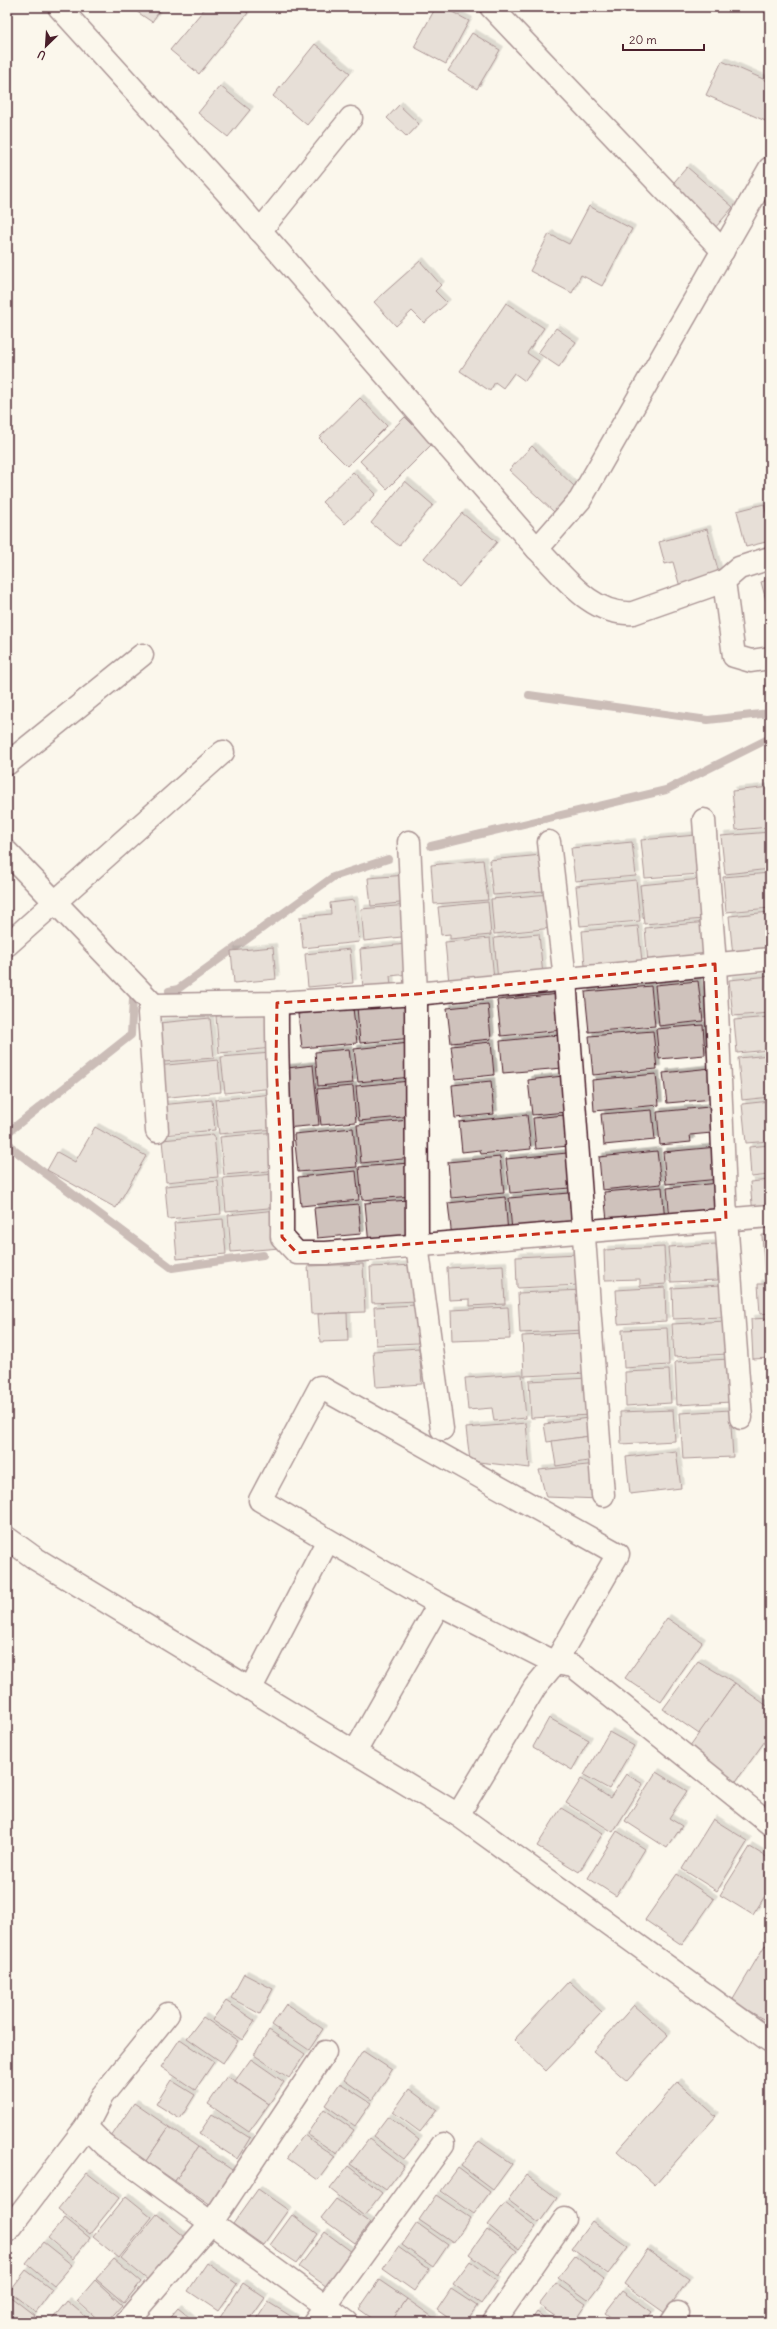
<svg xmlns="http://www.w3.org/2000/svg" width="777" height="2329" viewBox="0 0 777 2329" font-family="Delius,sans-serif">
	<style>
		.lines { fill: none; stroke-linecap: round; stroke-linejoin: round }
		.stream { stroke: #907477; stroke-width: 8 }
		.building { fill: #cfc2bc; stroke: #4a1f2b; filter: url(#shadow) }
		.minor-casing { stroke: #4a1f2b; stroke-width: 25 }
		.minor { stroke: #fbf7ec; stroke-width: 22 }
		.marked { fill: none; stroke: #c8321e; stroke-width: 3; stroke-dasharray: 8 5; stroke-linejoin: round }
	</style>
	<defs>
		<filter id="shadow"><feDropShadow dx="3.5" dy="-3.5" stdDeviation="0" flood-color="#0004"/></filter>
	</defs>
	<rect width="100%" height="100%" fill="#fbf7ec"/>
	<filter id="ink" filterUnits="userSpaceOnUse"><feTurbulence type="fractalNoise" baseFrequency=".025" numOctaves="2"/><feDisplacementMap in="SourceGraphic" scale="8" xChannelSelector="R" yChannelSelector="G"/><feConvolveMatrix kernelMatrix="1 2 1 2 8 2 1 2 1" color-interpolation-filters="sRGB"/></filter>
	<g filter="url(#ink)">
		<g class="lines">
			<g class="stream">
				<polyline points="529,695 708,720 770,713"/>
				<polyline points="431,846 666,790 770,738"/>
				<polyline points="169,991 178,989 333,877 388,859"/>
				<polyline points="7,1133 131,1035 133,999"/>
				<polyline points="7,1140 14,1150 172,1268 263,1255"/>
			</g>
		</g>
		<g class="building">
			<polygon points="130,7 162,7 152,22"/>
			<polygon points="206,7 240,7 248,13 199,74 170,50"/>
			<polygon points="436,7 443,7 469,21 446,64 414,47"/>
			<polygon points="472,33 500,50 477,89 448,71"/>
			<polygon points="315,44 350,73 307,125 273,96"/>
			<polygon points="722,61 770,82 770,123 706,95"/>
			<polygon points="220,86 250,110 228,137 198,113"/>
			<polygon points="399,105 419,124 407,137 387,118"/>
			<polygon points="687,167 733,207 715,228 669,188"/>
			<polygon points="589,206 632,229 602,286 581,275 572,293 530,271 549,234 569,244"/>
			<polygon points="420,261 441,285 435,291 447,303 424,323 412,311 396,326 374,302"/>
			<polygon points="506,303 544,328 527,353 539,361 525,381 514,373 503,388 495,382 490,391 460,371"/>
			<polygon points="556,328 576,342 559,367 538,353"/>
			<polygon points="360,398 387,426 347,466 319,438"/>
			<polygon points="405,417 432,444 387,489 360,461"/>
			<polygon points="532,446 576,488 554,512 509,470"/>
			<polygon points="353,472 376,494 345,524 322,502"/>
			<polygon points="405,481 433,505 399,546 371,523"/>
			<polygon points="764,504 770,527 770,541 746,547 737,511"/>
			<polygon points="462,513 497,542 459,587 424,558"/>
			<polygon points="707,529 720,577 680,587 673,562 665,564 659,542"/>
			<polygon points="770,579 770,611 769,611 761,582"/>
			<polygon points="770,684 770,700 765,685"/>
			<polygon points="770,787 770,827 736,830 732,791"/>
			<polygon points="770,832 770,869 725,874 721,836"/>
			<polygon points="696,835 700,874 645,878 641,840"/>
			<polygon points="632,842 636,876 575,881 571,848"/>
			<polygon points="542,855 545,891 493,895 489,860"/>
			<polygon points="483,860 488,900 434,904 431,865"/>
			<polygon points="770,873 770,908 726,912 723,877"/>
			<polygon points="406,875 409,902 371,906 368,878"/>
			<polygon points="701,879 704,919 644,924 640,885"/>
			<polygon points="636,880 640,921 580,926 576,886"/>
			<polygon points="550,894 553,928 494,934 491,899"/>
			<polygon points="354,900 359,942 303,948 300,917 331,914 330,903"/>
			<polygon points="488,902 491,935 450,939 450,934 441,935 438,907"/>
			<polygon points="408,905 411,936 364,941 361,909"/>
			<polygon points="770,912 770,952 733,956 729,916"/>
			<polygon points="707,922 711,958 648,964 645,928"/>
			<polygon points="638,926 642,961 585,966 582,931"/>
			<polygon points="539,934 543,976 498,981 494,938"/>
			<polygon points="490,938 494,979 449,983 445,942"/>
			<polygon points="406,944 409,974 390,976 391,986 363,989 360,949"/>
			<polygon points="273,947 276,979 234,983 231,951"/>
			<polygon points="350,949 353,983 308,987 305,954"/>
			<polygon points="770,976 770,1013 733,1016 729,980"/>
			<polygon points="698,981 703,1021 659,1026 655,985"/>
			<polygon points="651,986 655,1026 589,1032 585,992"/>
			<polygon points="560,994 563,1030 501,1036 497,1000"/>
			<polygon points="408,1002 412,1038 360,1043 357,1007"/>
			<polygon points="488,1004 491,1039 451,1043 447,1008"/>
			<polygon points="353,1008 357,1043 302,1048 298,1014"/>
			<polygon points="269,1011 273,1048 219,1053 216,1016"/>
			<polygon points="770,1017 770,1050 737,1053 734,1020"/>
			<polygon points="210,1018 214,1058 163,1062 159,1023"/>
			<polygon points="703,1025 705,1055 659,1059 656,1029"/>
			<polygon points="653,1031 657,1069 593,1075 589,1036"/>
			<polygon points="560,1035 563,1068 503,1073 500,1041"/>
			<polygon points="491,1042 494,1075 455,1079 451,1046"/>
			<polygon points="409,1043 412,1077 358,1082 354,1049"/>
			<polygon points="349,1049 353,1083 318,1086 315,1052"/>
			<polygon points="271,1053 274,1088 225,1093 221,1057"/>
			<polygon points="770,1055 770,1097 742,1100 738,1058"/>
			<polygon points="218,1060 221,1092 160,1098 157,1066"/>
			<polygon points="313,1065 319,1125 285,1128 279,1069"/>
			<polygon points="711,1068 714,1099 667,1103 663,1073"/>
			<polygon points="656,1074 659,1105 594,1111 592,1080"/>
			<polygon points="563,1076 567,1112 532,1115 528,1080"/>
			<polygon points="410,1081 413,1116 359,1121 356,1086"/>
			<polygon points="491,1081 494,1114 455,1118 452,1085"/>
			<polygon points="353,1086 356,1122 321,1125 317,1089"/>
			<polygon points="272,1094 275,1129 219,1134 215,1100"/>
			<polygon points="212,1100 215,1130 164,1135 160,1105"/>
			<polygon points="770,1101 770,1141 746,1143 742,1104"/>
			<polygon points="709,1107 712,1133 690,1135 691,1142 660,1145 657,1112"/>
			<polygon points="652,1110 655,1140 604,1145 601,1114"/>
			<polygon points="527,1115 531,1149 481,1154 480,1150 462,1152 459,1122"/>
			<polygon points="565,1115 569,1146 536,1149 533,1118"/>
			<polygon points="409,1120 413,1158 361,1163 357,1125"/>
			<polygon points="95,1127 146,1156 116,1208 47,1170 57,1152 75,1162"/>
			<polygon points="353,1128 357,1167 298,1172 294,1134"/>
			<polygon points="276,1132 280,1170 224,1175 220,1137"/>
			<polygon points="214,1135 218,1177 166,1182 162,1140"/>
			<polygon points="770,1145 770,1175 751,1177 749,1147"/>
			<polygon points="717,1147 720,1179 666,1184 663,1152"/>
			<polygon points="657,1151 661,1184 602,1190 599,1157"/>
			<polygon points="567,1153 570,1188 510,1193 506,1159"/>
			<polygon points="500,1157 504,1193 451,1198 448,1162"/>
			<polygon points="409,1163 412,1196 362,1200 359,1167"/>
			<polygon points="356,1171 359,1200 301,1206 298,1177"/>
			<polygon points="275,1174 279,1207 226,1212 223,1178"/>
			<polygon points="770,1180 770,1213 753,1215 750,1182"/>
			<polygon points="218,1181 221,1214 168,1219 165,1186"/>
			<polygon points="718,1183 721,1214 670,1219 667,1188"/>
			<polygon points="662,1187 665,1221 607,1221 604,1192"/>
			<polygon points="569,1193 572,1226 512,1231 509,1198"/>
			<polygon points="505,1197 508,1233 452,1238 448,1203"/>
			<polygon points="410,1200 414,1241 369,1245 365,1203"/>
			<polygon points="358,1204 361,1234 317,1238 314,1208"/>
			<polygon points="276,1210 280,1248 231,1252 228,1215"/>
			<polygon points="223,1219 226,1254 177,1259 174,1223"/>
			<polygon points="762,1235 770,1235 770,1278 765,1278"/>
			<polygon points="716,1244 718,1280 671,1282 668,1247"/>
			<polygon points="664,1247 666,1284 640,1286 640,1279 605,1280 604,1250"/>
			<polygon points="578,1254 580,1285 517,1288 516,1257"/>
			<polygon points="363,1264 365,1312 311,1314 308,1266"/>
			<polygon points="415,1265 417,1301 372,1303 370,1267"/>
			<polygon points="503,1265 505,1304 470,1306 470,1299 449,1300 447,1268"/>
			<polygon points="758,1284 770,1284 770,1313 760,1314"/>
			<polygon points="720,1285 722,1317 673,1319 672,1288"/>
			<polygon points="665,1287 666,1321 618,1324 616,1290"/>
			<polygon points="583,1290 585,1330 520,1333 518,1293"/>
			<polygon points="417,1305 418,1343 376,1345 374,1307"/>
			<polygon points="508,1307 510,1339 452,1341 451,1310"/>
			<polygon points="347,1313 348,1341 320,1342 318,1314"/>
			<polygon points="770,1318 770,1358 753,1359 751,1319"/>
			<polygon points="726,1321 728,1354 674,1357 672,1324"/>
			<polygon points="667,1328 669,1365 624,1368 622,1330"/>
			<polygon points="585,1333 588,1373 524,1376 522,1336"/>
			<polygon points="419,1348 422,1384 376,1387 373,1351"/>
			<polygon points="730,1359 732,1402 677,1405 675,1362"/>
			<polygon points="768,1364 770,1364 770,1390 769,1390"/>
			<polygon points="669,1370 671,1403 626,1406 625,1372"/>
			<polygon points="522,1374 526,1418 494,1421 492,1408 468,1410 465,1378"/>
			<polygon points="589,1378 591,1415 531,1418 529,1381"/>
			<polygon points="673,1410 675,1441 621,1444 620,1412"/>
			<polygon points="730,1410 733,1457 683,1459 680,1413"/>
			<polygon points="588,1418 590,1436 547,1442 544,1424"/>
			<polygon points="526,1423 530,1468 470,1461 466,1428"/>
			<polygon points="590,1436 594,1460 556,1466 552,1441"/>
			<polygon points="676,1451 681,1488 630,1494 626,1457"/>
			<polygon points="597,1464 601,1499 546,1497 539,1470"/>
			<polygon points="667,1618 702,1642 661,1702 625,1678"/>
			<polygon points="698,1661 735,1683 699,1734 663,1709"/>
			<polygon points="735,1683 770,1708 770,1734 734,1784 687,1750"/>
			<polygon points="549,1718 589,1740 572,1770 533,1747"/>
			<polygon points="609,1732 634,1746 609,1789 584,1775"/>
			<polygon points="656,1772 687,1791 669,1818 682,1826 667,1848 625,1821"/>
			<polygon points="626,1774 643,1784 613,1832 566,1803 581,1779 610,1798"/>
			<polygon points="561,1808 603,1833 579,1872 537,1846"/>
			<polygon points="713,1819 748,1841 717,1891 682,1869"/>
			<polygon points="617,1831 645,1849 616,1896 588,1878"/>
			<polygon points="750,1847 770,1859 770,1888 753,1915 720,1895"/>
			<polygon points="677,1874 714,1899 682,1945 645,1920"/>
			<polygon points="765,1945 770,1948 770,2023 732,2001"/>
			<polygon points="244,1974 273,1989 260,2014 231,1998"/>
			<polygon points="569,1981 602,2012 546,2071 514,2040"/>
			<polygon points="226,2001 255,2021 242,2040 212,2020"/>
			<polygon points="286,2004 323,2029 309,2050 272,2025"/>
			<polygon points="634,2005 668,2035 627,2081 593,2051"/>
			<polygon points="203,2017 238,2041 223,2063 187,2038"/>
			<polygon points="269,2030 305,2054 289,2078 254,2055"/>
			<polygon points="180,2039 214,2062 195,2090 161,2067"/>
			<polygon points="363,2051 392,2070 372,2100 344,2080"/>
			<polygon points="251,2059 284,2082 269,2104 235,2081"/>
			<polygon points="227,2076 269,2104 249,2132 208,2104"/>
			<polygon points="171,2080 195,2095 180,2119 156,2104"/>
			<polygon points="678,2082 716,2116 655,2185 617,2151"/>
			<polygon points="340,2083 371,2103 355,2126 325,2105"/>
			<polygon points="409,2089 437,2110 420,2132 393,2112"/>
			<polygon points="134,2103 169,2127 146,2161 111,2137"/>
			<polygon points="324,2109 354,2130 337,2154 307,2134"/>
			<polygon points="212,2114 250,2138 237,2159 199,2134"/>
			<polygon points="388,2116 419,2140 404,2159 373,2136"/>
			<polygon points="169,2127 198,2147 175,2181 146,2161"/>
			<polygon points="304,2135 335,2157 318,2180 287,2158"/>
			<polygon points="369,2139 404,2166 386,2190 350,2164"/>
			<polygon points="479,2141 512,2164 493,2190 461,2166"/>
			<polygon points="198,2147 235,2172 211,2206 175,2181"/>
			<polygon points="348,2166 382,2193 364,2216 330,2189"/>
			<polygon points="458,2168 490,2192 474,2214 441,2191"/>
			<polygon points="87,2173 119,2198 90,2234 58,2209"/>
			<polygon points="526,2175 557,2198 539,2223 508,2200"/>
			<polygon points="258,2189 288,2210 263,2245 233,2224"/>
			<polygon points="436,2195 470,2218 453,2243 419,2220"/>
			<polygon points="126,2196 152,2217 119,2258 93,2237"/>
			<polygon points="336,2199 370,2223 355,2243 321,2218"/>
			<polygon points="505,2203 536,2227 519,2249 488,2225"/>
			<polygon points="157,2214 185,2237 149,2281 121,2258"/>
			<polygon points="292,2215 318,2234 297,2263 270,2245"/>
			<polygon points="65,2218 90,2238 73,2259 48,2238"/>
			<polygon points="592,2221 628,2247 608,2274 572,2248"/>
			<polygon points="417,2223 448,2245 433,2267 402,2245"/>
			<polygon points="487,2229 517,2251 498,2276 469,2254"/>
			<polygon points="325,2232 356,2255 330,2289 299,2267"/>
			<polygon points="43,2242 72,2265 54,2286 26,2263"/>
			<polygon points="398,2247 429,2269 414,2291 383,2269"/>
			<polygon points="647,2250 689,2279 665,2313 624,2284"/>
			<polygon points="575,2256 604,2279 588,2300 558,2278"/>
			<polygon points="114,2259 141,2282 124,2303 96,2279"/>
			<polygon points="470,2261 497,2281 481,2304 453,2284"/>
			<polygon points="207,2263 237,2284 218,2311 188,2291"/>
			<polygon points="26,2270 52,2290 36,2312 9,2292"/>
			<polygon points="95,2280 122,2305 107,2322 101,2322 77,2301"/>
			<polygon points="379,2280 407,2299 391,2322 377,2322 359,2309"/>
			<polygon points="243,2283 265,2298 248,2322 223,2322 219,2319"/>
			<polygon points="556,2283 586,2304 574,2322 563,2322 539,2305"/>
			<polygon points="451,2289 477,2306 466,2322 454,2322 437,2310"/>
			<polygon points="622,2291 652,2313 645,2322 617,2322 605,2313"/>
			<polygon points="8,2295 34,2315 29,2322 7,2322"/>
			<polygon points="407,2299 434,2318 431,2322 391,2322"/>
			<polygon points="67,2301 92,2322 50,2322"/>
			<polygon points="268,2302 297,2320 295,2322 255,2322"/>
			<polygon points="178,2308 195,2322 166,2322"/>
			<polygon points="537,2312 550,2322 530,2322"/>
		</g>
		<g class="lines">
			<g class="minor-casing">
				<g id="minor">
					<polyline points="59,7 232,198 537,549 580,500 770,168"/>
					<polyline points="491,7 723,251"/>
					<polyline points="260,231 351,118"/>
					<path d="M537,549C564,576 591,616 633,613L724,581"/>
					<polyline points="770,558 739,568 724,581 734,656 751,661 770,658"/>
					<polyline points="7,764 142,655"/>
					<polyline points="704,820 715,964 726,1219 741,1418"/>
					<polyline points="409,842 416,994 417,1245 442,1429"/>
					<polyline points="549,842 565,979 603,1495"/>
					<polyline points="7,852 154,1005"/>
					<polyline points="7,945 223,752"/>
					<path d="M277,1003C276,1081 283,1159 282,1237L297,1253H326L770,1216"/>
					<polyline points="157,1131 149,1013 154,1005 277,1003 416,994 770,959"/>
					<polyline points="7,1538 36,1559 458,1815 770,2041"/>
					<polyline points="251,1688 328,1540 260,1500 320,1387 618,1554 555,1663 439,1604 328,1540"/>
					<polyline points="355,1752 439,1604"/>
					<polyline points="458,1815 535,1687 555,1663 573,1666 770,1824"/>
					<polyline points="168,2014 102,2096 86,2127 104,2145 347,2322"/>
					<polyline points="7,2231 86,2127"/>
					<polyline points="126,2322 212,2222 325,2052"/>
					<polyline points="314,2322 443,2144"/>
					<polyline points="494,2322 565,2219"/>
					<polyline points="672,2322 678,2313"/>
				</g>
			</g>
			<use href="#minor" class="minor"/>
		</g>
	</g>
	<path d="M0 0H777V2329H0ZM715,964L726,1219L297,1253L282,1237V1172L276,1062L277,1003L416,994Z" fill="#fbf7ec" fill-opacity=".55" fill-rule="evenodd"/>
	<path class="marked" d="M715,964L726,1219L297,1253L282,1237V1172L276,1062L277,1003L416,994Z"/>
	<rect width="777" height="2329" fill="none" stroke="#fbf7ec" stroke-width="24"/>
	<rect x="12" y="12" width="753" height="2305" fill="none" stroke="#4a1f2b" stroke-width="1.5" filter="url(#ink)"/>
	<g transform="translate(46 46) rotate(205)" stroke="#fbf7ec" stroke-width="3" paint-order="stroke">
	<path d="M0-3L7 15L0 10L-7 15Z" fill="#4a1f2b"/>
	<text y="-6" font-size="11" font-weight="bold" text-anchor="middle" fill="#4a1f2b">U</text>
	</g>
	<path d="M623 44v6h81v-6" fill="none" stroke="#4a1f2b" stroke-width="2"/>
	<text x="629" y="44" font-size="12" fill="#4a1f2b" stroke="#fbf7ec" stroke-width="3" paint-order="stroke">20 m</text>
</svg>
